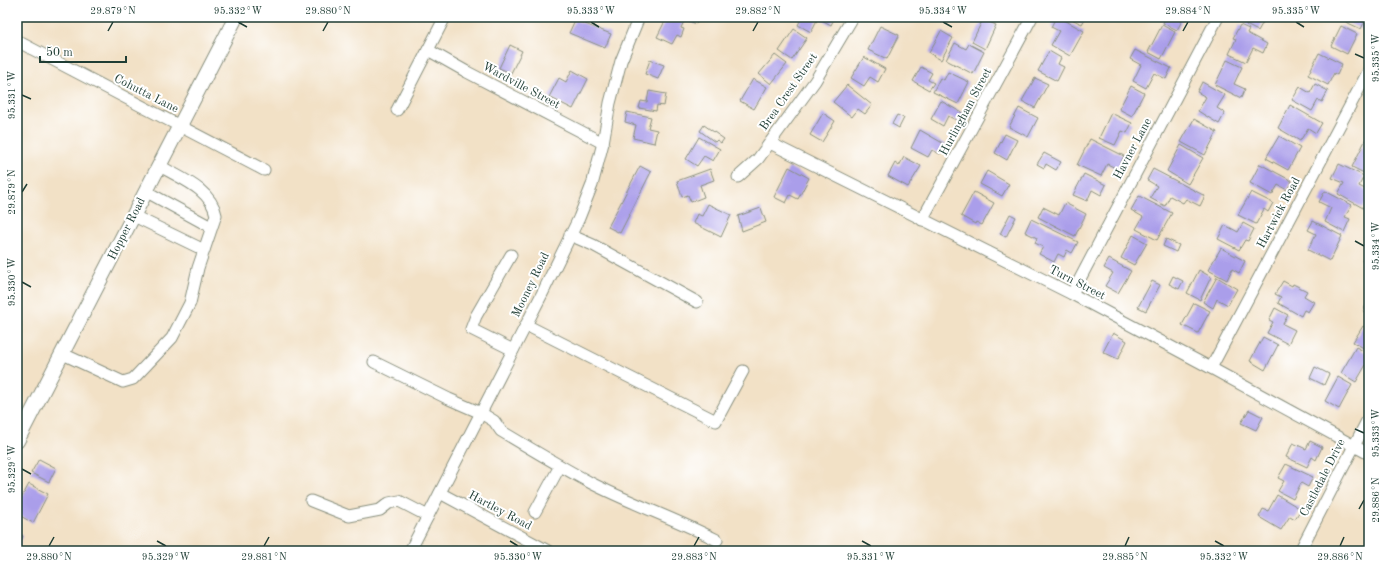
<svg xmlns="http://www.w3.org/2000/svg" width="1386" height="568" viewBox="0 0 1386 568" font-family="'Old Standard TT',serif">
	<style>
		.building { fill: #aa9eea }
		.lines { fill: none; stroke-linecap: round; stroke-linejoin: round }
		.minor-casing { stroke: #888f7d; stroke-width: 13 }
		.major-casing { stroke: #888f7d; stroke-width: 16 }
		.minor { stroke: #fff; stroke-width: 11 }
		.major { stroke: #fff; stroke-width: 14 }
		.ticks { fill: none; stroke: #1f3d34; stroke-width: 1.5 }
		.labels { text-anchor: middle; dominant-baseline: central; stroke-width: 4; stroke-linejoin: round; paint-order: stroke }
		.street-label { font-size: 12px; fill: #1f3d34; stroke: #fff }
		.neatline { fill: none; stroke: #1f3d34; stroke-width: 1.5 }
		.ticks-label { font-size: 10px; text-anchor: middle; fill: #1f3d34 }
	</style>
	<rect width="100%" height="100%" fill="#fff"/>
	<filter id="ink" filterUnits="userSpaceOnUse"><feTurbulence type="fractalNoise" baseFrequency=".025" numOctaves="2"/><feDisplacementMap in="SourceGraphic" scale="8" xChannelSelector="R" yChannelSelector="G"/><feConvolveMatrix kernelMatrix="1 2 1 2 8 2 1 2 1" color-interpolation-filters="sRGB"/></filter>
	<filter id="wash" filterUnits="userSpaceOnUse"><feTurbulence type="fractalNoise" baseFrequency=".012" numOctaves="4" result="noise"/><feDisplacementMap in="SourceGraphic" scale="16" xChannelSelector="R" yChannelSelector="G"/><feGaussianBlur stdDeviation="0.9" result="paint"/><feColorMatrix in="noise" values="0 0 0 0 0 0 0 0 0 0 0 0 0 0 0 0 0 1.4 0 .05"/><feComposite in="paint" operator="in"/></filter>
	<g filter="url(#wash)">
		<rect width="100%" height="100%" fill="#f2e1c6"/>
		<g id="blocks">
			<g class="building">
				<polygon points="667,17 677,17 684,21 681,28 684,29 681,37 677,35 672,44 657,37"/>
				<polygon points="681,17 699,17 696,24"/>
				<polygon points="802,17 835,17 831,25 818,18 811,32 798,25"/>
				<polygon points="1056,17 1059,17 1084,31 1070,56 1051,45 1059,31 1051,27"/>
				<polygon points="1067,17 1086,17 1082,24"/>
				<polygon points="1166,17 1184,17 1177,30 1163,23"/>
				<polygon points="1250,17 1266,17 1258,31 1246,25"/>
				<polygon points="1348,17 1367,17 1361,29 1346,22"/>
				<polygon points="983,19 996,25 985,49 972,42"/>
				<polygon points="575,20 611,34 605,48 569,33"/>
				<polygon points="1162,25 1175,32 1161,59 1148,52"/>
				<polygon points="1240,25 1249,29 1247,33 1267,44 1263,53 1253,48 1246,62 1229,54 1236,39 1233,38"/>
				<polygon points="880,26 899,35 887,59 868,50"/>
				<polygon points="1341,26 1357,34 1347,54 1331,46"/>
				<polygon points="794,29 807,38 792,60 779,51"/>
				<polygon points="941,31 953,38 941,60 929,53"/>
				<polygon points="955,43 966,49 969,44 984,52 973,74 946,60"/>
				<polygon points="510,45 522,51 511,73 499,68"/>
				<polygon points="1135,50 1171,68 1166,79 1154,73 1146,88 1133,81 1141,65 1130,59"/>
				<polygon points="1049,51 1061,58 1058,64 1064,67 1057,81 1038,71"/>
				<polygon points="1319,53 1342,64 1337,75 1334,73 1328,85 1308,75"/>
				<polygon points="775,55 787,64 771,84 759,74"/>
				<polygon points="864,57 885,69 878,82 870,77 864,86 851,78"/>
				<polygon points="650,60 664,65 658,79 645,74"/>
				<polygon points="1227,60 1242,67 1234,84 1245,89 1241,98 1215,85"/>
				<polygon points="921,67 932,73 928,80 934,83 929,90 913,81"/>
				<polygon points="572,70 588,79 573,109 549,97 559,78 566,82"/>
				<polygon points="948,72 969,82 958,104 933,92 940,78 944,80"/>
				<polygon points="1035,78 1048,84 1035,108 1022,101"/>
				<polygon points="753,79 767,87 754,109 740,101"/>
				<polygon points="1202,82 1225,95 1217,108 1225,113 1219,124 1198,111 1206,97 1197,92"/>
				<polygon points="1315,84 1328,91 1322,102 1318,100 1312,111 1292,100 1300,87 1310,93"/>
				<polygon points="847,85 872,105 865,114 858,109 852,117 833,102"/>
				<polygon points="1131,86 1144,93 1132,116 1119,109"/>
				<polygon points="649,91 666,94 664,106 657,105 656,111 639,108 641,101 647,102"/>
				<polygon points="941,101 966,115 962,123 948,116 943,126 931,119"/>
				<polygon points="1290,105 1322,123 1316,133 1308,128 1300,141 1278,128"/>
				<polygon points="1019,108 1038,118 1028,137 1009,127"/>
				<polygon points="627,112 651,117 648,128 657,130 654,143 633,138 636,125 625,122"/>
				<polygon points="823,113 835,121 822,142 810,135"/>
				<polygon points="1111,113 1132,123 1127,133 1122,131 1115,145 1099,138"/>
				<polygon points="897,115 904,118 899,128 892,124"/>
				<polygon points="1194,119 1217,132 1205,155 1181,142"/>
				<polygon points="704,125 724,139 721,143 717,140 715,142 700,131"/>
				<polygon points="920,130 946,145 940,154 932,150 928,157 911,148"/>
				<polygon points="1005,134 1017,140 1007,160 995,153"/>
				<polygon points="1279,136 1300,148 1288,170 1266,158"/>
				<polygon points="699,137 720,149 713,161 704,156 697,166 686,159"/>
				<polygon points="1090,139 1124,156 1118,169 1107,164 1101,176 1077,165"/>
				<polygon points="1366,139 1369,141 1369,168 1366,174 1352,167"/>
				<polygon points="1181,145 1203,158 1188,184 1167,171"/>
				<polygon points="1044,153 1061,162 1056,170 1046,164 1044,168 1037,164"/>
				<polygon points="904,157 921,166 908,187 888,176 895,163 899,166"/>
				<polygon points="1260,164 1292,181 1287,190 1278,185 1272,195 1250,183"/>
				<polygon points="1339,164 1364,176 1359,186 1369,191 1369,197 1363,208 1338,194 1344,183 1332,178"/>
				<polygon points="640,166 651,172 620,233 608,227"/>
				<polygon points="789,167 809,178 798,199 790,195 786,203 774,197"/>
				<polygon points="710,169 714,180 700,185 704,197 691,202 688,195 682,197 677,181"/>
				<polygon points="1153,169 1205,196 1200,206 1186,199 1183,203 1170,196 1165,206 1150,198 1157,186 1147,180"/>
				<polygon points="987,171 1009,184 1002,196 980,184"/>
				<polygon points="1084,174 1106,185 1101,195 1092,190 1087,201 1073,195"/>
				<polygon points="1325,191 1352,205 1345,217 1350,219 1344,232 1325,222 1331,208 1319,202"/>
				<polygon points="974,192 994,203 982,225 976,222 975,224 961,216"/>
				<polygon points="1251,192 1273,203 1268,212 1264,209 1256,224 1238,215"/>
				<polygon points="1139,196 1172,213 1157,240 1136,229 1143,217 1131,210"/>
				<polygon points="1065,203 1086,214 1075,236 1038,217 1043,207 1059,215"/>
				<polygon points="708,204 731,215 721,237 693,223 697,214 702,216"/>
				<polygon points="761,208 766,222 742,231 738,216"/>
				<polygon points="1010,214 1016,217 1006,237 1000,234"/>
				<polygon points="1031,219 1078,242 1072,253 1067,250 1064,257 1058,254 1054,262 1039,254 1043,247 1035,243 1037,238 1025,232"/>
				<polygon points="1313,221 1342,236 1330,261 1308,250 1316,234 1308,230"/>
				<polygon points="1243,223 1254,229 1248,241 1245,240 1239,250 1218,239 1225,225 1238,232"/>
				<polygon points="1133,235 1147,243 1134,265 1121,258"/>
				<polygon points="1166,239 1179,245 1176,252 1163,246"/>
				<polygon points="1221,248 1245,261 1239,273 1232,269 1227,280 1208,270"/>
				<polygon points="1369,248 1369,265 1362,261"/>
				<polygon points="1109,259 1131,271 1118,293 1105,286 1113,273 1104,268"/>
				<polygon points="1199,270 1211,277 1200,300 1187,293"/>
				<polygon points="1173,276 1183,281 1179,289 1169,284"/>
				<polygon points="1217,277 1237,289 1228,305 1217,299 1213,308 1203,302"/>
				<polygon points="1152,281 1160,285 1146,311 1138,307"/>
				<polygon points="1283,281 1292,286 1293,284 1307,291 1304,296 1314,302 1308,312 1304,310 1301,316 1278,303 1281,297 1275,294"/>
				<polygon points="1369,299 1369,314 1363,311"/>
				<polygon points="1194,303 1210,311 1198,333 1182,325"/>
				<polygon points="1275,308 1288,315 1283,324 1295,330 1288,344 1267,333 1273,322 1269,320"/>
				<polygon points="1369,319 1369,351 1353,342 1363,326 1365,327"/>
				<polygon points="1113,333 1127,341 1118,359 1103,352"/>
				<polygon points="1263,337 1278,345 1265,370 1250,361"/>
				<polygon points="1356,347 1369,354 1369,365 1367,363 1356,382 1341,373"/>
				<polygon points="1315,367 1329,374 1324,385 1310,378"/>
				<polygon points="1338,377 1352,385 1339,409 1325,401"/>
				<polygon points="1249,410 1263,417 1256,430 1241,423"/>
				<polygon points="1310,441 1322,447 1316,460 1312,457 1307,467 1286,457 1293,443 1306,449"/>
				<polygon points="39,459 56,468 49,482 31,473"/>
				<polygon points="1286,464 1313,477 1308,487 1301,483 1293,499 1278,491 1284,481 1278,478"/>
				<polygon points="29,484 48,494 33,523 17,514 17,506"/>
				<polygon points="1277,495 1301,509 1295,519 1290,516 1281,530 1259,517 1263,509 1268,511"/>
				<polygon points="17,533 23,536 17,549"/>
			</g>
		</g>
	</g>
	<g filter="url(#ink)">
		<use href="#blocks" fill-opacity="0" stroke="#888f7d" stroke-width="1"/>
		<g class="lines">
			<g class="minor-casing">
				<g id="minor">
					<polyline points="17,41 264,170"/>
					<polyline points="428,50 467,72 603,143"/>
					<polyline points="397,110 445,17"/>
					<polyline points="770,143 1072,294 1211,368 1369,454"/>
					<polyline points="738,177 758,159 815,81 853,17"/>
					<polyline points="147,192 211,227"/>
					<polyline points="134,216 204,250"/>
					<polyline points="922,220 1032,17"/>
					<polyline points="570,235 593,245 697,302"/>
					<polyline points="511,255 476,316 471,329 513,350"/>
					<polyline points="1072,294 1218,17"/>
					<polyline points="526,325 716,421 743,371"/>
					<path d="M63,354L123,382L133,379L172,338L190,303L198,268L216,215C211,189 180,178 160,166"/>
					<path d="M374,362L449,399L481,413L494,421L501,431C531,449 561,467 591,483C632,504 676,519 717,540"/>
					<polyline points="1211,368 1369,70"/>
					<polyline points="440,493 548,551"/>
					<polyline points="311,501 349,516 380,510 389,503 399,501 428,516"/>
					<polyline points="535,512 560,466"/>
					<polyline points="410,551 543,292 579,218 592,185 603,143 610,103 621,61 639,17"/>
					<polyline points="1300,551 1369,417"/>
				</g>
			</g>
			<g class="major-casing">
				<polyline id="major" points="17,441 236,17"/>
			</g>
			<use href="#minor" class="minor"/>
			<use href="#major" class="major"/>
		</g>
	</g>
	<path class="ticks" d="M238,22L247,27M591,22L599,27M943,22L952,27M1296,22L1304,27M108,31L113,22M323,31L328,22M753,31L758,22M1183,31L1188,22M1355,54L1364,58M22,95L31,99M22,192L27,184M1355,241L1364,246M22,282L31,287M1355,429L1364,433M22,469L31,474M1359,509L1364,500M157,541L166,546M510,541L518,546M862,541L871,546M1215,541L1224,546M49,546L54,537M264,546L269,537M694,546L699,537M1125,546L1129,537M1340,546L1344,537"/>
	<g class="labels">
		<g class="street-label">
			<text transform="translate(521 86) rotate(28)">Wardville Street</text>
			<text transform="translate(789 92) rotate(-55)">Brea Crest Street</text>
			<text transform="translate(146 94) rotate(27)">Cohutta Lane</text>
			<text transform="translate(966 112) rotate(-62)">Hurlingham Street</text>
			<text transform="translate(1133 149) rotate(-62)">Havner Lane</text>
			<text transform="translate(1279 213) rotate(-62)">Hartwick Road</text>
			<text transform="translate(127 229) rotate(-63)">Hopper Road</text>
			<text transform="translate(1077 283) rotate(27)">Turn Street</text>
			<text transform="translate(531 285) rotate(-64)">Mooney Road</text>
			<text transform="translate(1323 478) rotate(-63)">Castledale Drive</text>
			<text transform="translate(500 511) rotate(28)">Hartley Road</text>
		</g>
	</g>
	<rect width="1386" height="568" fill="none" stroke="#fff" stroke-width="44"/>
	<path d="M40 56v6h86v-6" fill="none" stroke="#1f3d34" stroke-width="2"/>
	<text x="46" y="56" font-size="12" fill="#1f3d34" stroke="#ffffff" stroke-width="3" paint-order="stroke">50 m</text>
	<rect x="22" y="22" width="1342" height="524" class="neatline"/>
	<g class="ticks-label">
		<text x="113" y="14">29.879°N</text>
		<text x="238" y="14">95.332°W</text>
		<text x="328" y="14">29.880°N</text>
		<text x="591" y="14">95.333°W</text>
		<text x="758" y="14">29.882°N</text>
		<text x="943" y="14">95.334°W</text>
		<text x="1188" y="14">29.884°N</text>
		<text x="1296" y="14">95.335°W</text>
		<text transform="translate(1375 58) rotate(-90)" y="4">95.335°W</text>
		<text transform="translate(11 95) rotate(-90)" y="4">95.331°W</text>
		<text transform="translate(11 192) rotate(-90)" y="4">29.879°N</text>
		<text transform="translate(1375 246) rotate(-90)" y="4">95.334°W</text>
		<text transform="translate(11 282) rotate(-90)" y="4">95.330°W</text>
		<text transform="translate(1375 433) rotate(-90)" y="4">95.333°W</text>
		<text transform="translate(11 469) rotate(-90)" y="4">95.329°W</text>
		<text transform="translate(1375 500) rotate(-90)" y="4">29.886°N</text>
		<text x="49" y="560">29.880°N</text>
		<text x="166" y="560">95.329°W</text>
		<text x="264" y="560">29.881°N</text>
		<text x="518" y="560">95.330°W</text>
		<text x="694" y="560">29.883°N</text>
		<text x="871" y="560">95.331°W</text>
		<text x="1125" y="560">29.885°N</text>
		<text x="1224" y="560">95.332°W</text>
		<text x="1340" y="560">29.886°N</text>
	</g>
</svg>
